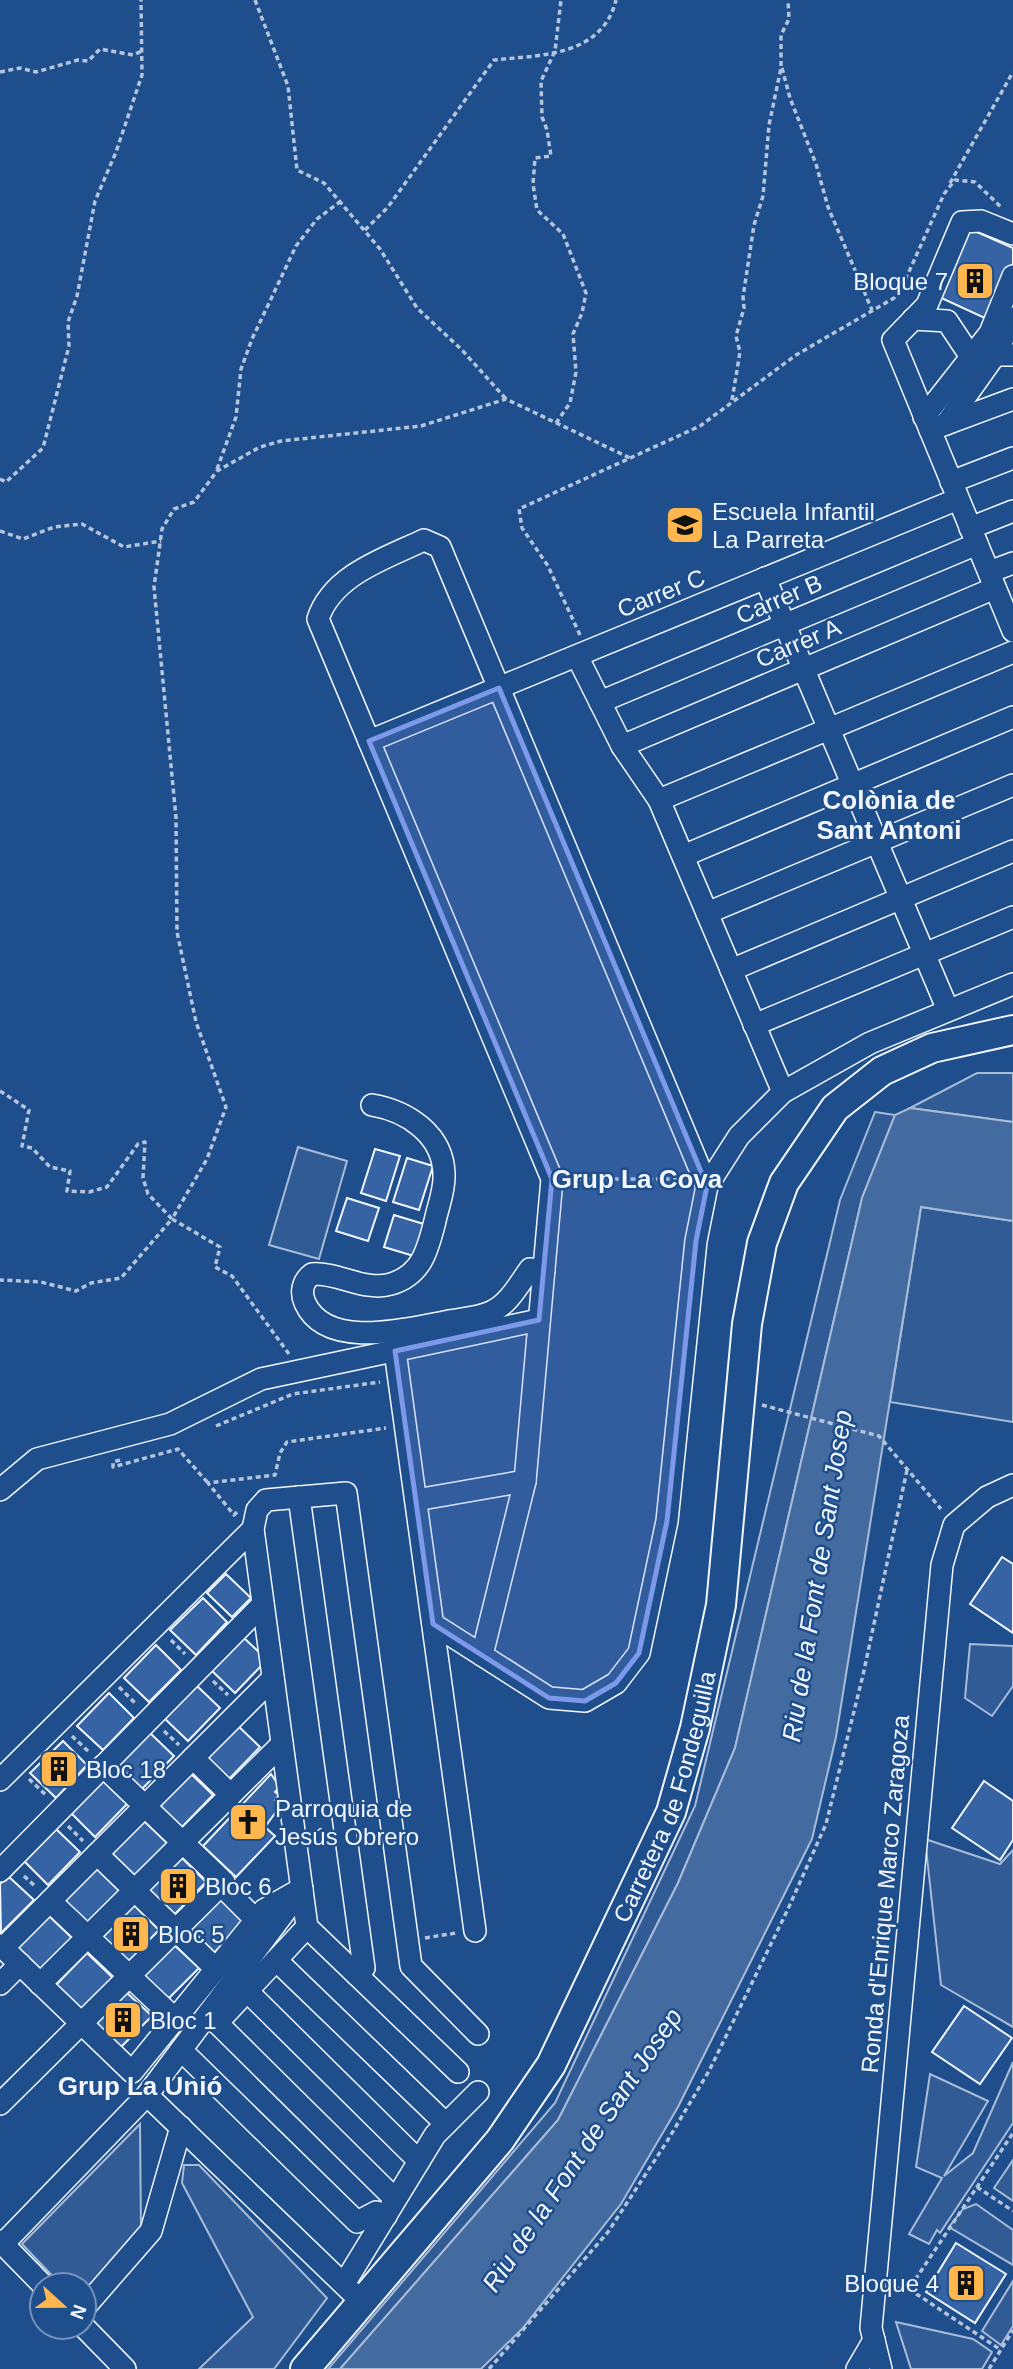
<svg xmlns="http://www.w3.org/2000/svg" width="1013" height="2369" viewBox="0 0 1013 2369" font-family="Arial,sans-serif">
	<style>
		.built { fill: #305b95; stroke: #a8bbd7; stroke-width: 2 }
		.water { fill: #446ba0; stroke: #a8bbd7; stroke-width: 2 }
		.building { fill: #3563a3; stroke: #f2f6ff; stroke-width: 2 }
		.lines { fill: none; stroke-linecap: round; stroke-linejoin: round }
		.minor-casing { stroke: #f2f6ff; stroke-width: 24 }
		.major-casing { stroke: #f2f6ff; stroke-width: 32 }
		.path { stroke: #b3c4dc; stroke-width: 3.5; stroke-dasharray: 5 3.5; stroke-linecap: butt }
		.minor { stroke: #1f4e8c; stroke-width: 21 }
		.major { stroke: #1f4e8c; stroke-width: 28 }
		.marked { fill: #7d9aea; fill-opacity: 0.2; stroke: #7d9aea; stroke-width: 5; stroke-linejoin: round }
		.labels { text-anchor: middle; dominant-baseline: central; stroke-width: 5; stroke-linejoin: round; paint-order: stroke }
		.poi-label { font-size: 24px; fill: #f2f6ff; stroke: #1f4e8c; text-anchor: start }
		.street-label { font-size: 24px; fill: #f2f6ff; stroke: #1f4e8c }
		.neighbourhood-label { font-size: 26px; font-weight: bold; fill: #f2f6ff; stroke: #1f4e8c }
		.water-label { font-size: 26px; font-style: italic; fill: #f2f6ff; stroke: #1f4e8c }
	</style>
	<rect width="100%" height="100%" fill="#1f4e8c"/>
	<g class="built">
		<polygon points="977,1073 1013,1073 1013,1122 910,1108"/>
		<polygon points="875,1112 895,1115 862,1198 735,1748 678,1883 558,2120 340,2369 328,2369 555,2103 695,1806 840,1200"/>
		<polygon points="298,1147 347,1161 319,1259 269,1245"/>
		<polygon points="921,1207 1013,1221 1013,1422 890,1402"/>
		<polygon points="970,1644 1013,1646 1013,1686 992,1716 965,1698"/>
		<polygon points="925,1839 1000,1864 1013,1850 1013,2027 941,1985"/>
		<polygon points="1013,2062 1013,2123 940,2233 937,2230 929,2244 909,2234 942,2178 916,2167 930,2074 988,2101 944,2176 973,2153"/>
		<polygon points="140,2124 141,2233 84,2293 84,2285 61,2285 22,2244"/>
		<polygon points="1013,2160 1013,2201 994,2188"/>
		<polygon points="184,2165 199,2165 327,2298 274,2369 199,2369 253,2317 182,2183"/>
		<polygon points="976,2204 1013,2230 1013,2265 949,2227 963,2209"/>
		<polygon points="1013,2281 1013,2326 1001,2345 982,2331"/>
		<polygon points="896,2322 973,2339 992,2352 982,2369 911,2369"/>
	</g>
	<polygon class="water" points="910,1108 1013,1122 1013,1221 921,1207 836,1737 812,1839 678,2107 621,2204 522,2329 481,2369 340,2369 558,2120 678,1883 735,1748 862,1198 895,1115"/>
	<g class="building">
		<polygon points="968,228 1013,248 1013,266 989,320 937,296"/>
		<polygon points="375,1149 400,1156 386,1201 361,1193"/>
		<polygon points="407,1158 433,1166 419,1210 393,1202"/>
		<polygon points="347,1198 379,1208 368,1241 336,1231"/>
		<polygon points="394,1215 427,1225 417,1257 384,1247"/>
		<polygon points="1002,1557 1013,1564 1013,1633 970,1604"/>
		<polygon points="226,1574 251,1598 232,1617 207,1593"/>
		<polygon points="203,1598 227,1622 196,1655 170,1630"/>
		<polygon points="242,1636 263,1656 263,1664 235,1693 210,1669"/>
		<polygon points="156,1645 181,1670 149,1702 124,1678"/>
		<polygon points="195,1684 220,1708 188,1741 163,1717"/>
		<polygon points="109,1693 134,1718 103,1750 77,1726"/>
		<polygon points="235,1723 260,1747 228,1780 203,1756"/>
		<polygon points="149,1732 174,1756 142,1789 117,1764"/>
		<polygon points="63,1741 87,1765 56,1798 30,1773"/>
		<polygon points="188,1771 213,1795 181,1828 156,1804"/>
		<polygon points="271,1774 280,1787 275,1792 279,1795 275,1800 281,1805 265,1827 275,1836 236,1877 203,1846"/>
		<polygon points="102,1780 127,1804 95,1837 70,1812"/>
		<polygon points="984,1781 1013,1801 1013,1840 1000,1860 952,1828"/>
		<polygon points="142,1819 167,1843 135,1876 110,1852"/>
		<polygon points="55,1828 80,1852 48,1885 23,1860"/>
		<polygon points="181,1857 206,1882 174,1915 149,1890"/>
		<polygon points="95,1867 120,1891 88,1924 63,1900"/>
		<polygon points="8,1876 34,1900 1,1933 0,1884"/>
		<polygon points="220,1896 245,1920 214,1953 188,1929"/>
		<polygon points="134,1905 159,1930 128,1962 102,1938"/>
		<polygon points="48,1915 73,1939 41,1972 16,1948"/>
		<polygon points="173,1944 199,1968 166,2001 141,1977"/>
		<polygon points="87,1953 113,1978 81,2010 55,1986"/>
		<polygon points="126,1992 152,2016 119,2049 94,2024"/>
		<polygon points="964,2006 1012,2038 980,2084 932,2052"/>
		<polygon points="956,2243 1006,2274 975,2323 926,2292"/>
	</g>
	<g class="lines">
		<g class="minor-casing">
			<g id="minor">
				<polyline points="1013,234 981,221 962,222 927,305 893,340 1013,631"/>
				<polyline points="1013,318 995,355 1013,355"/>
				<polyline points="913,319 947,321 971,357"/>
				<polyline points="924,417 990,333 1013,276"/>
				<polyline points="946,424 995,355"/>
				<polyline points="930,430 1013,399"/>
				<polyline points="951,482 1013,458"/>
				<polyline points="970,528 1013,511"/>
				<polyline points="989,572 1013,563"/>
				<polyline points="765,578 948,1010"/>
				<polyline points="577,656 622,746 659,800 783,1092"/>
				<polyline points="600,702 977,544"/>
				<path d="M369,741L318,619C332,575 386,558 424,540L440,547L707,1186"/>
				<polyline points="622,746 995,588"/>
				<polyline points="659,800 1013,652"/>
				<polyline points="683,856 1013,717"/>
				<polyline points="707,913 1013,785"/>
				<polyline points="731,970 1013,851"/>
				<polyline points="754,1025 1013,917"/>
				<path d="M372,1105C407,1111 443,1134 444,1174C445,1190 438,1206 435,1221C428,1249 422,1275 391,1284C365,1292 338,1272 312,1274C303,1281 300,1292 305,1303C326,1350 406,1329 444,1322C459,1319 478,1318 491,1312C509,1304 519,1284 530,1269L544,1270"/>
				<polyline points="395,1351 475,1931"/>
				<polyline points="0,1490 37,1459 170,1424 261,1379 539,1320"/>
				<polyline points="299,1497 364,1968 357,1975"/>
				<polyline points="416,1500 525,1481"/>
				<polyline points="433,1624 549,1698 585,1701 616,1683 639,1653 667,1521 696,1241 707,1186 739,1136 783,1092 870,1043 1013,984"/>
				<polyline points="482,1655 525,1481 552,1179 369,741 958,499"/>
				<polyline points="193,1758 231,1795"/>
				<polyline points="0,1780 253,1529"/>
				<polyline points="97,1854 216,1969"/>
				<polyline points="0,1871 263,1604"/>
				<polyline points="221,1885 256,1920"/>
				<polyline points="50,1901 175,2019"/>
				<polyline points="0,1945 132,2072 264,1910 294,1893"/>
				<polyline points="3,1948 273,1678"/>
				<polyline points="276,1960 446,2124"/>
				<polyline points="0,1984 20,1964"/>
				<polyline points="40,1984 282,1744"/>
				<polyline points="247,1991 419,2161"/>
				<polyline points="208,2014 395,2199"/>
				<polyline points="217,2023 307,1927"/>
				<polyline points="181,2050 357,2222 376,2212 386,2216"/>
				<polyline points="458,2072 307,1927 253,1529 257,1510 266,1500 346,1493 411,1966 478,2034"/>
				<polyline points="147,2095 362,2302"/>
				<polyline points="0,2104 224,1882 103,1766"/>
				<polyline points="0,2241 43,2285"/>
				<polyline points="3,2244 147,2095 302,1889"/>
				<polyline points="344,2284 435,2135 478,2092"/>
				<polyline points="84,2308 151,2231 181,2127"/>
				<polyline points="84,2327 125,2369"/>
				<polyline points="857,2369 874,2340"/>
				<polyline points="881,2369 871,2328 942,1565 954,1525 987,1497 1013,1485"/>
			</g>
		</g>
		<g class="major-casing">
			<g id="major">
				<path id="s1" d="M305,2369L500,2140L551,2065L671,1812L695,1728L721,1605L747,1324L762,1243L784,1183L835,1108L882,1071L932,1048L1013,1030"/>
			</g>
		</g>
		<g class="path">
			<polyline points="255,0 288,86 297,170 324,183 380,249 417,308 462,350 506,399"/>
			<polyline points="782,68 790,98 816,164 828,207 872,310"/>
			<polyline points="0,72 20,68 36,72 78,60 88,61 100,49 133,55 142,51"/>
			<polyline points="950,183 1013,72"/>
			<path d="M365,230L388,207L494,60C543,55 602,56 616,0"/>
			<polyline points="732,400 740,352 736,336 744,308 743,297 754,225 763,196 769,125 781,68 781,35 789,19 788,0"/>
			<polyline points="556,423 570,403 576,372 573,334 582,313 586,293 563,234 537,210 533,184 535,158 551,156 547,130 542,117 541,81 555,51 561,0"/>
			<polyline points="217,469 236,417 241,369 252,339 296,246 317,219 341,201"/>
			<polyline points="0,479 6,482 43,448 69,346 68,322 77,296 95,201 116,152 142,75 141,0"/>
			<polyline points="0,531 23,539 54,527 82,524 124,547 161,541"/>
			<polyline points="580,635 548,566 522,528 519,509 700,426 796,355 894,298 907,276 944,194 955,180 975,182 1001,207"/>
			<polyline points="0,1091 29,1110 22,1146 32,1148 50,1167 70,1171 67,1191 89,1192 107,1187 138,1144 145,1142 143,1178 148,1194 172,1219 121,1278 91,1283 76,1291 41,1282 0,1280"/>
			<polyline points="571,1179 682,1179"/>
			<polyline points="289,1354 232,1276 215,1267 220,1247 172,1219 207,1159 226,1107 196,1022 177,932 176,818 154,587 162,529 174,509 194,502 217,471 260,447 281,441 421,426 506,399 630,458"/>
			<polyline points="762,1405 879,1436 941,1509"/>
			<polyline points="216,1426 293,1394 380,1382"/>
			<polyline points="120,1460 113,1462 113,1467 178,1449 208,1483"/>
			<polyline points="237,1512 234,1515 208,1483 275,1475 280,1453 287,1442 386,1428"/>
			<polyline points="171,1640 185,1654"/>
			<polyline points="213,1681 228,1695"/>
			<polyline points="119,1687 135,1703"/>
			<polyline points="164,1731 179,1745"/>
			<polyline points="72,1736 89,1752"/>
			<polyline points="29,1779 47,1796"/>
			<polyline points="68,1826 83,1841"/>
			<polyline points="24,1876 36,1887"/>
			<polyline points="425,1938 456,1933"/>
			<polyline points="977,2187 1013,2211"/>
			<polyline points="895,2288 909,2289 1013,2133"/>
			<polyline points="909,2289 1001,2350"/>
			<polyline points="489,2369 608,2232 666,2143 709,2071 788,1909 826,1824 863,1675 907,1470"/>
			<polyline points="989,2369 1013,2330"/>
		</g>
		<use href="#minor" class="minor"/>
		<use href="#major" class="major"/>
	</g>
	<path class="marked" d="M499,688L707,1186L696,1241L667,1521L639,1653L616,1683L585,1701L549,1698L433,1624L395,1351L539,1320L552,1179L369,741Z"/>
	<defs>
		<g id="building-square" transform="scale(2.0125)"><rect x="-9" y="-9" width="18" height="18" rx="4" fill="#ffb74d" stroke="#1f4e8c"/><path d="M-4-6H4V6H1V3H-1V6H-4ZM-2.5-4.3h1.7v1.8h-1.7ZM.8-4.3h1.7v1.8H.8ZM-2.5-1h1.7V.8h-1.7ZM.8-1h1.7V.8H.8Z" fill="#111"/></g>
		<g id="school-square" transform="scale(2.0125)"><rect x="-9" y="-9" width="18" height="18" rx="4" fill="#ffb74d" stroke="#1f4e8c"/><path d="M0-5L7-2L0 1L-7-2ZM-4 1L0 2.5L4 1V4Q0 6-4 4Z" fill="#111"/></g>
		<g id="church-square" transform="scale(2.0125)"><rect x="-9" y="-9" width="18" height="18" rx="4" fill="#ffb74d" stroke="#1f4e8c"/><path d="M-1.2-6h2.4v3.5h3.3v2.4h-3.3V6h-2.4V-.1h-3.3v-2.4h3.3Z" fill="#111"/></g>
	</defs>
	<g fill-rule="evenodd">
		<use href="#building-square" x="975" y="281"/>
		<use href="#school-square" x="685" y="525"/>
		<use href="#building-square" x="59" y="1769"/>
		<use href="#church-square" x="248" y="1822"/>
		<use href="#building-square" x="178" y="1886"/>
		<use href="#building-square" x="131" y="1934"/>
		<use href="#building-square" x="123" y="2020"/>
		<use href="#building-square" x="966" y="2283"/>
	</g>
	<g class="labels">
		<g class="poi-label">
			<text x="948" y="281" text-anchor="end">Bloque 7</text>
			<text x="712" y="511">Escuela Infantil<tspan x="712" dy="28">La Parreta</tspan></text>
			<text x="86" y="1769">Bloc 18</text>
			<text x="275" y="1808">Parroquia de<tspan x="275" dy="28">Jesús Obrero</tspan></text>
			<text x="205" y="1886">Bloc 6</text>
			<text x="158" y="1934">Bloc 5</text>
			<text x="150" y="2020">Bloc 1</text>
			<text x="939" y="2283" text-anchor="end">Bloque 4</text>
		</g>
		<g class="street-label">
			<text transform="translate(661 593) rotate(-22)">Carrer C</text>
			<text transform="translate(779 599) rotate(-23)">Carrer B</text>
			<text transform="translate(798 643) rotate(-23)">Carrer A</text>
			<text stroke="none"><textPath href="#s1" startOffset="684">Carretera de Fondeguilla</textPath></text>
			<text transform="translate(885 1894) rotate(-85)">Ronda d'Enrique Marco Zaragoza</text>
		</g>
		<g class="neighbourhood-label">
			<text x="889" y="800">Colònia de<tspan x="889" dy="30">Sant Antoni</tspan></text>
			<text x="637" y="1179">Grup La Cova</text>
			<text x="140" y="2086">Grup La Unió</text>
		</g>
		<g class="water-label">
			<text transform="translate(817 1576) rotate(-81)">Riu de la Font de Sant Josep</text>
			<text transform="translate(582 2150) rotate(-56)">Riu de la Font de Sant Josep</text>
		</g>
	</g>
	<g transform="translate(63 2306) rotate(111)"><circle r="33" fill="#1f4e8c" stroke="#7391ba" stroke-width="2"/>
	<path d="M0-5L12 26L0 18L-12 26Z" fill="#ffb74d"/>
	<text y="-10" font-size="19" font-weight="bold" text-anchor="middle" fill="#f2f6ff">N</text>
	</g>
</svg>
